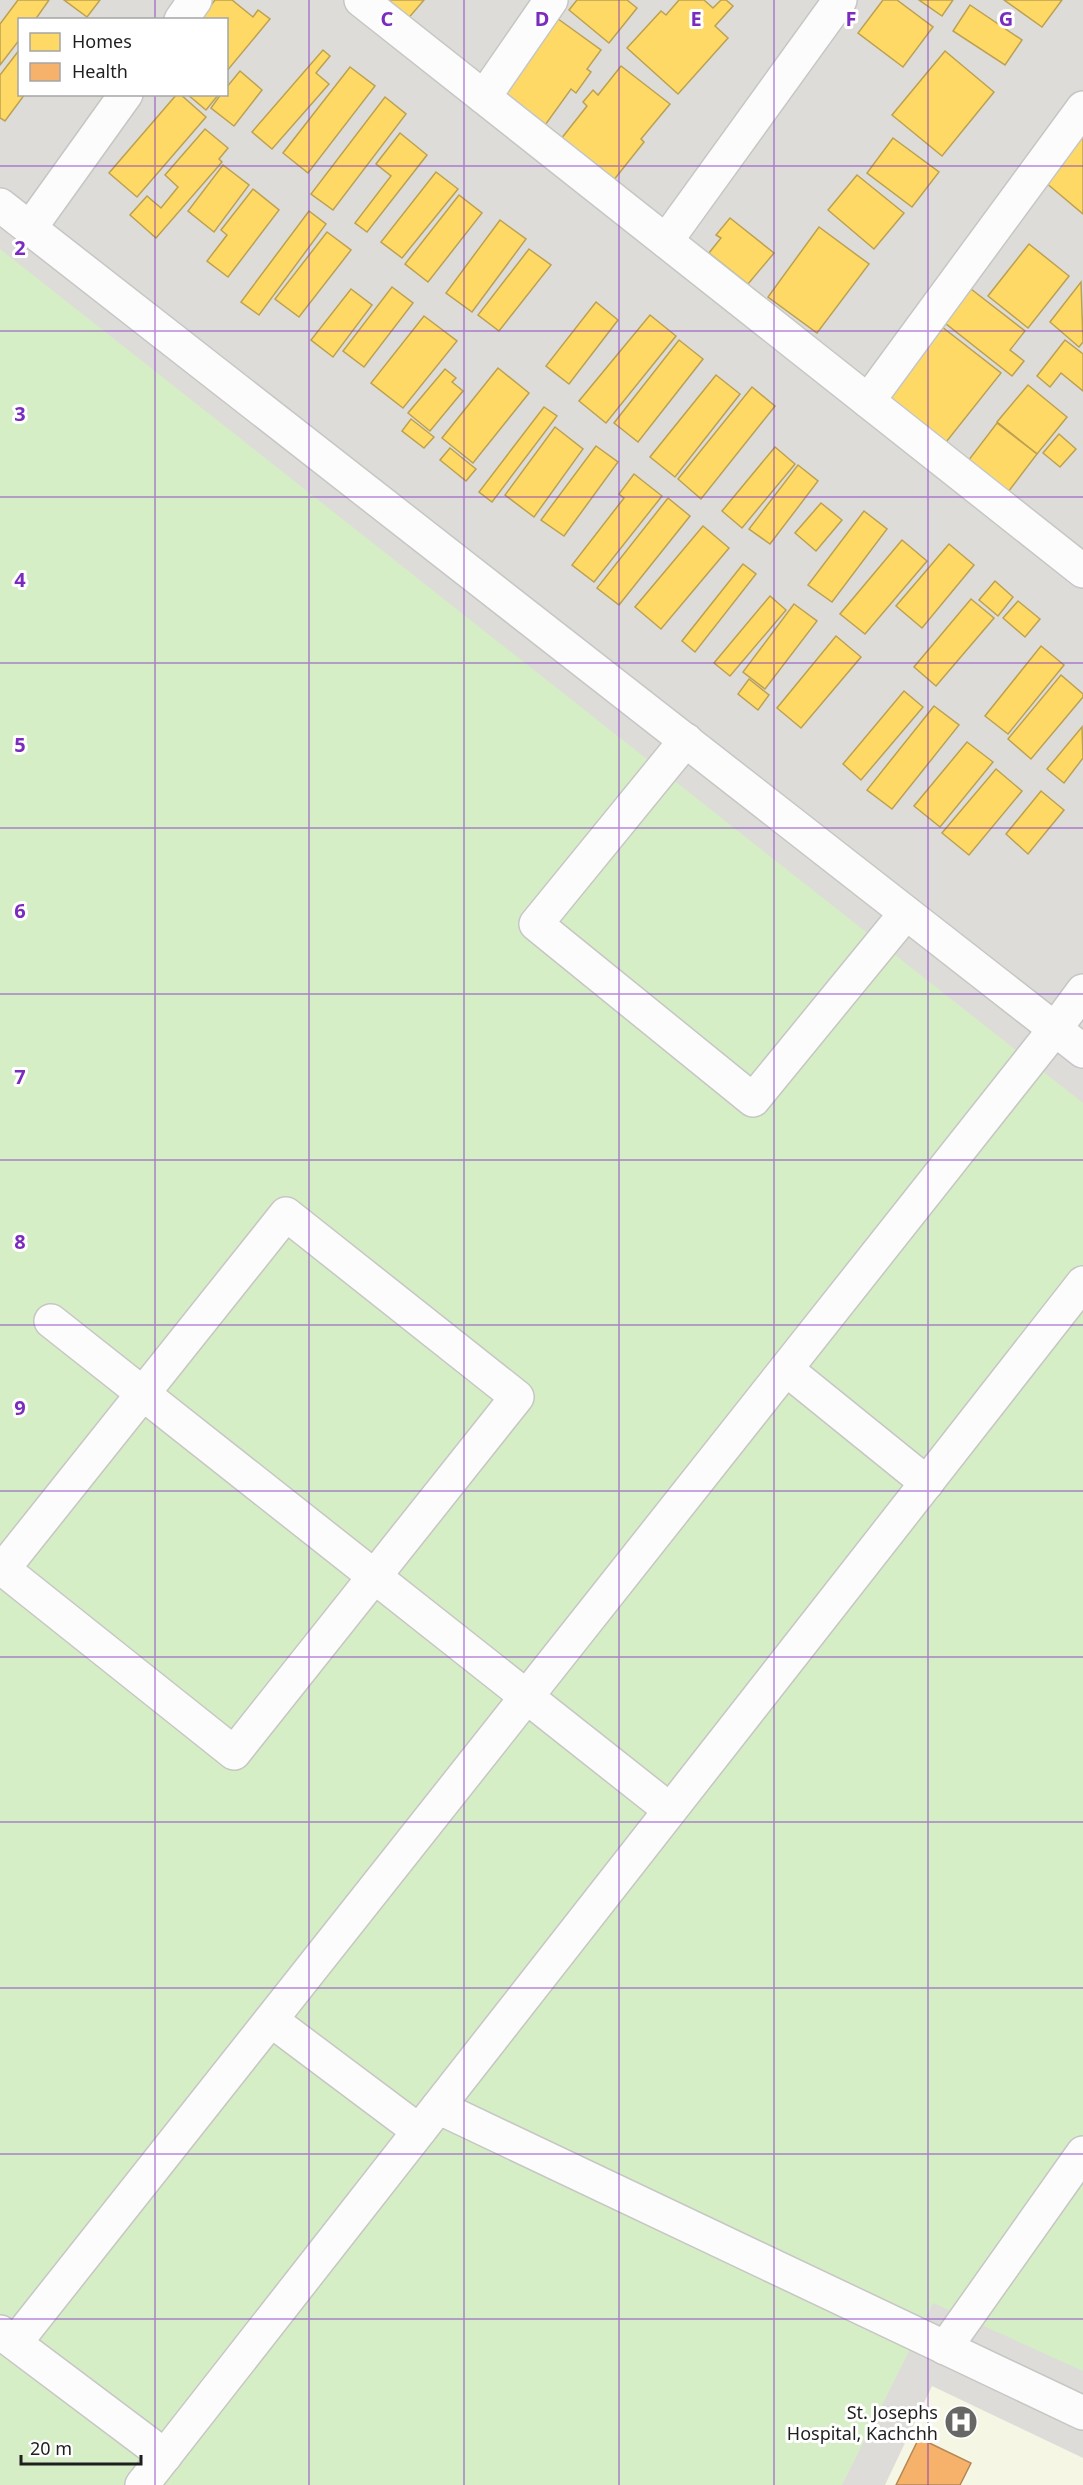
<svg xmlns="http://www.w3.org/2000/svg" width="1083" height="2485" viewBox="0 0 1083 2485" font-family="'Noto Sans',sans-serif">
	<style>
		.residential { fill: #dddcd9; fill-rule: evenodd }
		.education { fill: #f5f7e4 }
		.grass { fill: #d5eec5 }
		.homes { fill: #ffd966; stroke: #bca151; stroke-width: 1.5 }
		.health { fill: #f6b26b; stroke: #b68654; stroke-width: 1.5 }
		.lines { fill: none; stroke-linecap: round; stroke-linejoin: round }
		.street-casing { stroke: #c6c6c4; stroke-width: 36 }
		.street { stroke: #fcfcfc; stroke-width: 33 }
		.grid { fill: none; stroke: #7b2cbf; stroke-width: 1.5; stroke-opacity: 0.55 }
		.labels { text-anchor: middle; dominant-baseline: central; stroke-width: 6; stroke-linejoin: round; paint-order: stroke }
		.poi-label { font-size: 18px; fill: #1f1f1f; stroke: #fff; text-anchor: end }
		.grid-label { font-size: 20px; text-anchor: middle; font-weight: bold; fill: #7b2cbf; stroke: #fff; stroke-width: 6; stroke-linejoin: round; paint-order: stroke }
	</style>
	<rect width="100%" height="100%" fill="#eeede8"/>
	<path class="residential" d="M0,0H1083V2485H69L0,2452ZM20,20H226V94H20Z"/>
	<polygon class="education" points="932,2386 1083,2458 1083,2485 885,2485"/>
	<polygon class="grass" points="0,249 1083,1103 1083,2371 933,2303 842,2485 0,2485"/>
	<g class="homes">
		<polygon points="18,0 49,0 35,20 20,20 20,39 0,65 0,24"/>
		<polygon points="64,0 100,0 87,17"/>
		<polygon points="215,0 232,0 253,17 258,10 270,19 226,72 226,20 205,20 202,17"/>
		<polygon points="384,0 424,0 406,21"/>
		<polygon points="577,0 627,0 637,8 609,43 569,10"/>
		<polygon points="679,0 704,0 713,8 721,0 726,0 733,6 715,26 728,38 678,94 627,48 661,11 666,15"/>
		<polygon points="883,0 897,0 933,27 903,67 858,33"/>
		<polygon points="919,0 953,0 942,16"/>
		<polygon points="1004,0 1062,0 1042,27"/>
		<polygon points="970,5 1022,40 1005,65 953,31"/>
		<polygon points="554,16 601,50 587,69 591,72 576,93 571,89 543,128 497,95"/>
		<polygon points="20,49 20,94 25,94 5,121 0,118 0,75"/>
		<polygon points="323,50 330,56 316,73 329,84 272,149 252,132"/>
		<polygon points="945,51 994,92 942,156 892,115"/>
		<polygon points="621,66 670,104 641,139 644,142 613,181 561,139 587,106 583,102 593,90 598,95"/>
		<polygon points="350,67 375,86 308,173 283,153"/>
		<polygon points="240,71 262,90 234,126 211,108 221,94 226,94 226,88"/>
		<polygon points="177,94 180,94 206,117 137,197 109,173"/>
		<polygon points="187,94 219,94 206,110"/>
		<polygon points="385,97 406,114 333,210 311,194"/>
		<polygon points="205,129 228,148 219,159 222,162 156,238 130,215 147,196 161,208 178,187 165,175"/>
		<polygon points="400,133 427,155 367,232 355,223 391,176 376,164"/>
		<polygon points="893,138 939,172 912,207 867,173"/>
		<polygon points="1082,138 1083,139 1083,214 1045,182"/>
		<polygon points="223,165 249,185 214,232 188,211"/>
		<polygon points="436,172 458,189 402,258 381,242"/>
		<polygon points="857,175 904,213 874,249 828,210"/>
		<polygon points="253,189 279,210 228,277 207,261 227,235 221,230"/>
		<polygon points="459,195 482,213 428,282 405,264"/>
		<polygon points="309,211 326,224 259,315 241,302"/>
		<polygon points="730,218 774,253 748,284 709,253 721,238 716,235"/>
		<polygon points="500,220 526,239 472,312 446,293"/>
		<polygon points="819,227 869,264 817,333 768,297"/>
		<polygon points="327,232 351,250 299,317 275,299"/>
		<polygon points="1029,244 1069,276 1028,328 988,296"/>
		<polygon points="529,249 551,265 499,331 478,315"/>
		<polygon points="1081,282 1083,342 1079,347 1050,322"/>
		<polygon points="392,287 413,303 364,367 343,351"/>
		<polygon points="351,289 372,305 333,357 311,340"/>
		<polygon points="971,289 1025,331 1010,350 1024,361 1012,376 945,323"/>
		<polygon points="596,302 618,320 569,384 546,366"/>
		<polygon points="650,315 676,336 606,423 579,401"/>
		<polygon points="424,316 457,341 403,408 371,383"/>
		<polygon points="937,323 1001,373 939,451 876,400"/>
		<polygon points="679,340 703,359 638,442 614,423"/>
		<polygon points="1065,340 1083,354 1083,391 1061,373 1050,387 1037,376"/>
		<polygon points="498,368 529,393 473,463 442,438"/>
		<polygon points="445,369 456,378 452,382 463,391 430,431 408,413"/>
		<polygon points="716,375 740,394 675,477 650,457"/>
		<polygon points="1028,385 1067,417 1037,454 997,422"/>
		<polygon points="752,387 775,406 701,499 678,479"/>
		<polygon points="544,407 557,416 492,502 479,492"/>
		<polygon points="411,419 434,437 424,448 402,431"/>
		<polygon points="997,423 1037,454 1008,492 968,461"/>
		<polygon points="555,427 583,449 534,517 505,495"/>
		<polygon points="1059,434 1076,449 1060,467 1043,453"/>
		<polygon points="596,446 618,462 564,536 541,520"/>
		<polygon points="775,447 795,464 742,528 722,511"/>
		<polygon points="450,448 476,469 466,481 440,460"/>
		<polygon points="798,465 818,481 770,544 749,529"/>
		<polygon points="634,474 662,496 594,582 572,565 624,498 619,494"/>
		<polygon points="668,498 690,516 619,605 597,588"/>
		<polygon points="821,503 842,520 816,551 795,533"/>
		<polygon points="864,511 887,529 832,602 808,585"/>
		<polygon points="703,526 729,548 661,629 635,607"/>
		<polygon points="902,540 927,561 865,634 840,614"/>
		<polygon points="949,544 974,565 922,628 896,606"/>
		<polygon points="743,564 756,574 695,652 682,641"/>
		<polygon points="995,581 1013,597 998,616 979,600"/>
		<polygon points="770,596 786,610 730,676 714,663"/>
		<polygon points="971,599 994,618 936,686 914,667"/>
		<polygon points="1018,601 1040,619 1025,637 1003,618"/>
		<polygon points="794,604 817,621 765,689 743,672"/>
		<polygon points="836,636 861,657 801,728 777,708"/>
		<polygon points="1041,646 1064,665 1008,734 985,716"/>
		<polygon points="1061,675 1083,694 1083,697 1031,759 1008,739"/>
		<polygon points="749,679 769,695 758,710 738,694"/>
		<polygon points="904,691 923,707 861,780 843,764"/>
		<polygon points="934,706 959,725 892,809 867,790"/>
		<polygon points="1082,727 1083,758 1064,783 1047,769"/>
		<polygon points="967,742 993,762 940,827 914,806"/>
		<polygon points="996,769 1022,791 969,855 942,833"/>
		<polygon points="1041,791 1064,810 1028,854 1006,834"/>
	</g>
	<polygon class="health" points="919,2438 971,2463 960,2485 896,2485"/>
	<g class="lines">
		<g class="street-casing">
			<g id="street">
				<polyline points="361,0 1083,571"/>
				<polyline points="181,20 195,0"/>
				<polyline points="484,97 551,0"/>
				<polyline points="0,205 1083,1051"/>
				<polyline points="30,228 126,94"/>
				<polyline points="666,241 840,0"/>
				<polyline points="868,401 1083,108"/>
				<polyline points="686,740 536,924 753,1100 906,913"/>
				<polygon points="286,1214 517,1397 234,1753 3,1569"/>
				<polyline points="51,1321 670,1810"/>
				<polyline points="786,1369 927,1483"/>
				<polyline points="271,2020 419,2131"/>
				<polyline points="438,2107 1083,2413"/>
				<polyline points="0,2332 165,2456"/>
				<polyline points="15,2343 1055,1029 1083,991"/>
				<polyline points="945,2348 1083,2153"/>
				<polyline points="142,2485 1083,1283"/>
			</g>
		</g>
		<use href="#street" class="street"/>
	</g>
	<path class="grid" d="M155,0V20M309,0V2485M464,0V2485M619,0V2485M774,0V2485M928,0V2485M155,94V2485M0,166H1083M0,331H1083M0,497H1083M0,663H1083M0,828H1083M0,994H1083M0,1160H1083M0,1325H1083M0,1491H1083M0,1657H1083M0,1822H1083M0,1988H1083M0,2154H1083M0,2319H1083"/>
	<defs>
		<g id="hospital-disc" transform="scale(1.725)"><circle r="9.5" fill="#676765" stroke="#fff"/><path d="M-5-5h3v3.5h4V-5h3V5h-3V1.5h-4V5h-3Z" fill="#fff"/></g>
	</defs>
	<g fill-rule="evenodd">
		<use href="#hospital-disc" x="961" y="2422"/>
	</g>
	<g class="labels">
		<g class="poi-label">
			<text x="938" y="2412">St. Josephs<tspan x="938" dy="21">Hospital, Kachchh</tspan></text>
		</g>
	</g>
	<g class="grid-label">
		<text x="387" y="26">C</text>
		<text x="542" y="26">D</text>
		<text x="696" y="26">E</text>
		<text x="851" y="26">F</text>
		<text x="1006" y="26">G</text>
		<text x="20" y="255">2</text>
		<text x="20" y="421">3</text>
		<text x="20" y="587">4</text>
		<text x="20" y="752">5</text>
		<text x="20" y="918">6</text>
		<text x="20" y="1084">7</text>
		<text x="20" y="1249">8</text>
		<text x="20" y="1415">9</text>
	</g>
	<rect x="18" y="18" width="210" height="78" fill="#ffffff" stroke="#a5a5a5" stroke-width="1.5"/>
	<rect x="30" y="33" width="30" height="18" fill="#ffd966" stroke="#a5a5a5" stroke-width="1.5"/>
	<text x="72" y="48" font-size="18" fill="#1f1f1f">Homes</text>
	<rect x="30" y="63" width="30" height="18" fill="#f6b26b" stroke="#a5a5a5" stroke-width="1.5"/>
	<text x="72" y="78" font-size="18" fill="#1f1f1f">Health</text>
	<path d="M21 2455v9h120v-9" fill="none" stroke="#1f1f1f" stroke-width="3"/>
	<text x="30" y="2455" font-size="18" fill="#1f1f1f" stroke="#ffffff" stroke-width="4.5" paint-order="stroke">20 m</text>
</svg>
